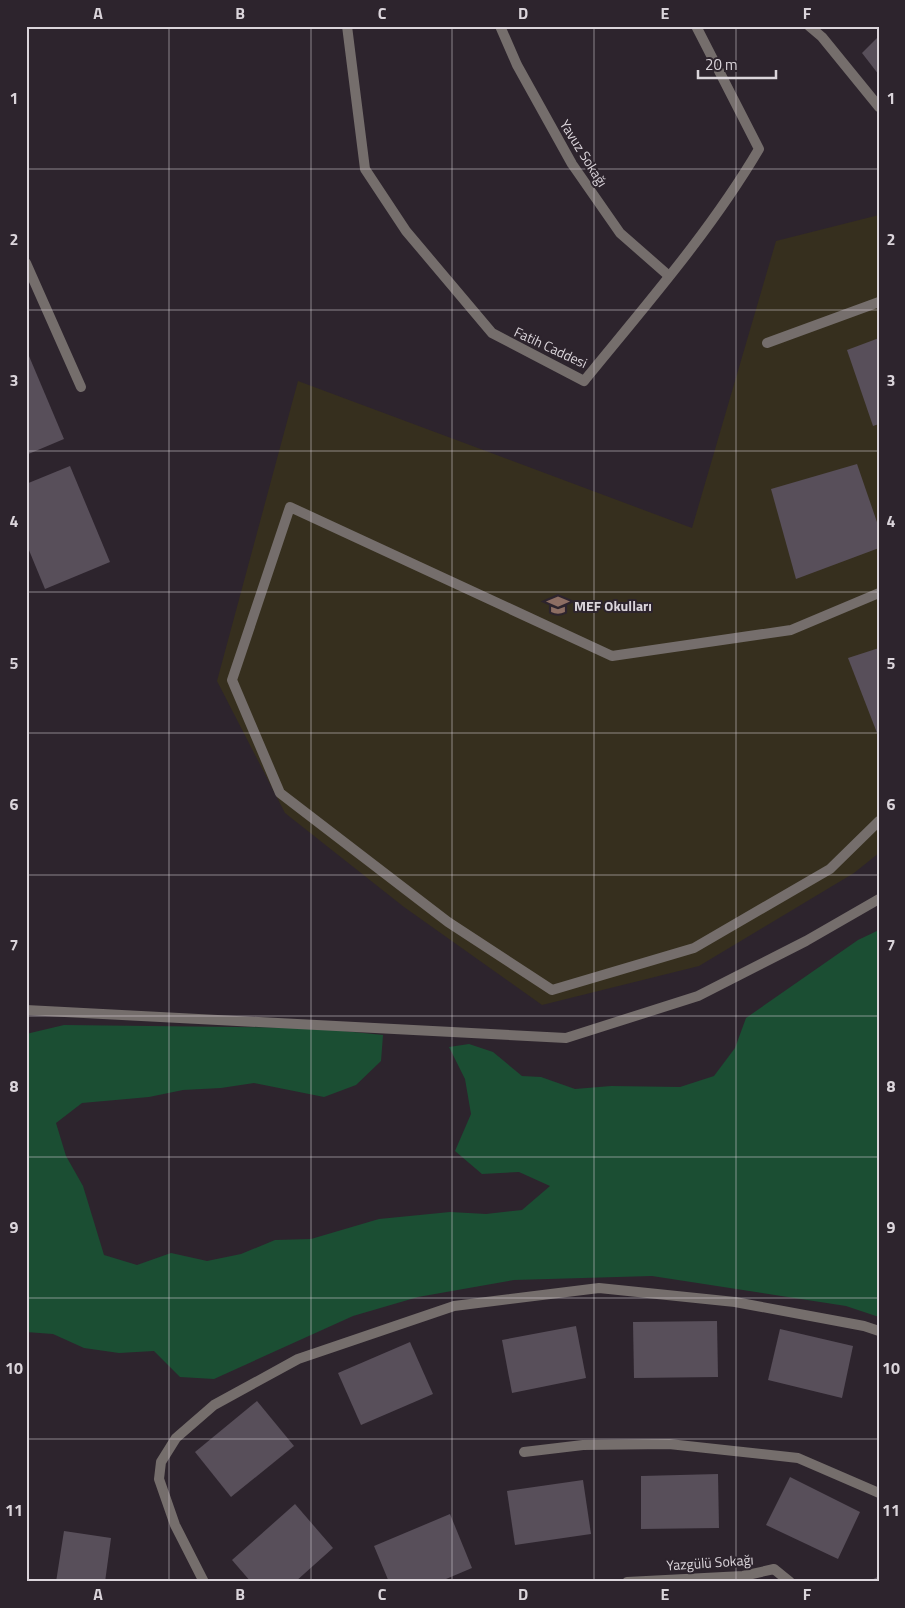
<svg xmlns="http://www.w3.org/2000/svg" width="905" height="1608" viewBox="0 0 905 1608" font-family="'Titillium Web',sans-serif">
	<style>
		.education { fill: #362f1e }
		.green { fill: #1b4e33 }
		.building { fill: #584f5a }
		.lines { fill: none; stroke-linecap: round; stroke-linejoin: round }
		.service { stroke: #756e6c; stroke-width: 10 }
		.minor { stroke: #756e6c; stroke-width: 10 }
		.tertiary { stroke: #756e6c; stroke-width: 10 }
		.grid { fill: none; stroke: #dbd5db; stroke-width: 1; stroke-opacity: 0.55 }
		.labels { text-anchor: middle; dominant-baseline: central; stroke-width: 4; stroke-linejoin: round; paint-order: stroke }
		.street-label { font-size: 14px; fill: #dbd5db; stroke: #2d242d }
		.poi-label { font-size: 14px; font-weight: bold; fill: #dbd5db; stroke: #2d242d; text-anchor: start }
		.neatline { fill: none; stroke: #dbd5db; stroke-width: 2 }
		.grid-label { font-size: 16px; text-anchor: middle; font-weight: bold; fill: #dbd5db }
	</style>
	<rect width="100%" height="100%" fill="#2d242d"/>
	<polygon class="education" points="879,215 879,853 854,873 699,966 542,1005 404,907 285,813 217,681 298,381 692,528 776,241"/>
	<polygon class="green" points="879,930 879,1317 846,1306 652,1276 514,1280 418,1297 353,1316 214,1379 180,1377 154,1351 119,1353 84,1348 53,1334 26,1332 26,1034 64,1025 314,1028 383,1035 381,1061 356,1085 324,1097 254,1083 221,1088 183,1090 149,1097 82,1103 56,1123 66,1156 83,1186 104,1255 137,1265 171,1253 207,1261 241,1254 275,1240 311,1239 379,1219 450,1212 486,1214 522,1210 550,1186 519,1172 482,1174 455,1151 471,1114 465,1079 449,1047 469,1044 493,1052 522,1076 541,1077 575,1089 611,1086 680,1087 714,1076 735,1048 746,1018 858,940"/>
	<g class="building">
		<polygon points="879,36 879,75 862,53"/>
		<polygon points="879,338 879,424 873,426 847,350"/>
		<polygon points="26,349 64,439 26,455"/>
		<polygon points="857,464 879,528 879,548 796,579 771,489"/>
		<polygon points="70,466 110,562 45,589 26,543 26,484"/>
		<polygon points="879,648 879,738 848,658"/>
		<polygon points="717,1321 718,1377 634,1378 633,1322"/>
		<polygon points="576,1326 586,1378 512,1393 502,1340"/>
		<polygon points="780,1329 853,1346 842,1398 768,1380"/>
		<polygon points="410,1342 433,1394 361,1425 338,1373"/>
		<polygon points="257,1401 294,1446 231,1497 195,1452"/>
		<polygon points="718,1474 719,1528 641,1529 641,1476"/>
		<polygon points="790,1477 860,1512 838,1559 766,1525"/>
		<polygon points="583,1480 591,1534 515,1545 507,1491"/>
		<polygon points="295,1504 333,1548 295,1582 251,1582 232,1560"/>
		<polygon points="450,1514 472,1568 439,1582 389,1582 374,1546"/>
		<polygon points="64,1531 111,1538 105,1582 56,1582"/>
		<polygon points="879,1576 879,1582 868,1582"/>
	</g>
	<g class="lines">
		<g class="service">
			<polyline points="879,593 791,630 612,656 290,507 232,680 280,793 448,922 552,990 694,948 830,869 879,821"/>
			<polyline points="26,1010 566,1038 698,996 806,941 879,899"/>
		</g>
		<g class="minor">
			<path d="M347,26L365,169L406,231L492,333L584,381C645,306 710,232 759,149L696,26"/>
			<polyline points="500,26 517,65 572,164 620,233 669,276"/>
			<polyline points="26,263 81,387"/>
			<polyline points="767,343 879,302"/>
			<polyline points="524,1452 583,1445 669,1444 798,1458 879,1493"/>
			<polyline points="204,1582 175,1525 159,1479 161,1462 176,1438 214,1405 298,1359 454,1306 599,1288 735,1302 864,1326 879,1331"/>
			<polyline points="627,1582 743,1576 774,1569 790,1582"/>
		</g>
		<polyline class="tertiary" points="809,26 822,37 879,107"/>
	</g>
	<path class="grid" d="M169,26V1582M311,26V1582M452,26V1582M594,26V1582M736,26V1582M26,169H879M26,310H879M26,451H879M26,592H879M26,733H879M26,875H879M26,1016H879M26,1157H879M26,1298H879M26,1439H879"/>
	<defs>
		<g id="school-bare" transform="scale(1.725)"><path d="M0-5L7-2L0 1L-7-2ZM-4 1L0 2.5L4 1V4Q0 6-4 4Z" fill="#8d6e63" stroke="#2d242d" stroke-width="2.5" paint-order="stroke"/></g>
	</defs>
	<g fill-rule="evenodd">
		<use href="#school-bare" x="558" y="605"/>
	</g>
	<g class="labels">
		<g class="street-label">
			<text transform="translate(584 153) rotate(58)">Yavuz Sokağı</text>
			<text transform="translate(551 347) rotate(25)">Fatih Caddesi</text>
			<text transform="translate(710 1562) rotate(-4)">Yazgülü Sokağı</text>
		</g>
		<g class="poi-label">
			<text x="574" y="605">MEF Okulları</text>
		</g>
	</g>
	<rect width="905" height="1608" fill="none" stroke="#2d242d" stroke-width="55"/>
	<path d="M698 70v8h78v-8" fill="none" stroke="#dbd5db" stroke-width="2.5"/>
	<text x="705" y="70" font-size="15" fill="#dbd5db" stroke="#2d242d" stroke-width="4" paint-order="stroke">20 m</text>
	<rect x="28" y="28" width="850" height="1552" class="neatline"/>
	<g class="grid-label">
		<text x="98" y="19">A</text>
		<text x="240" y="19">B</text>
		<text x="382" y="19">C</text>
		<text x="523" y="19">D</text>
		<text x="665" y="19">E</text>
		<text x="807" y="19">F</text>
		<text x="14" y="104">1</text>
		<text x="891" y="104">1</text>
		<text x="14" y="245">2</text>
		<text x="891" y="245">2</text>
		<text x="14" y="386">3</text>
		<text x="891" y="386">3</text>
		<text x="14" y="527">4</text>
		<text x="891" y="527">4</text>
		<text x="14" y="669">5</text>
		<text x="891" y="669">5</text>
		<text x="14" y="810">6</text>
		<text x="891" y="810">6</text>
		<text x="14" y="951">7</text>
		<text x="891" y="951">7</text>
		<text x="14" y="1092">8</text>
		<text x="891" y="1092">8</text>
		<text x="14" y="1233">9</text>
		<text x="891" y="1233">9</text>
		<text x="14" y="1374">10</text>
		<text x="891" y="1374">10</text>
		<text x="14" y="1516">11</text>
		<text x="891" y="1516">11</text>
		<text x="98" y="1600">A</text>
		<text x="240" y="1600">B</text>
		<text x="382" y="1600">C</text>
		<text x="523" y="1600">D</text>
		<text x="665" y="1600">E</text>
		<text x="807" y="1600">F</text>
	</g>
</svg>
